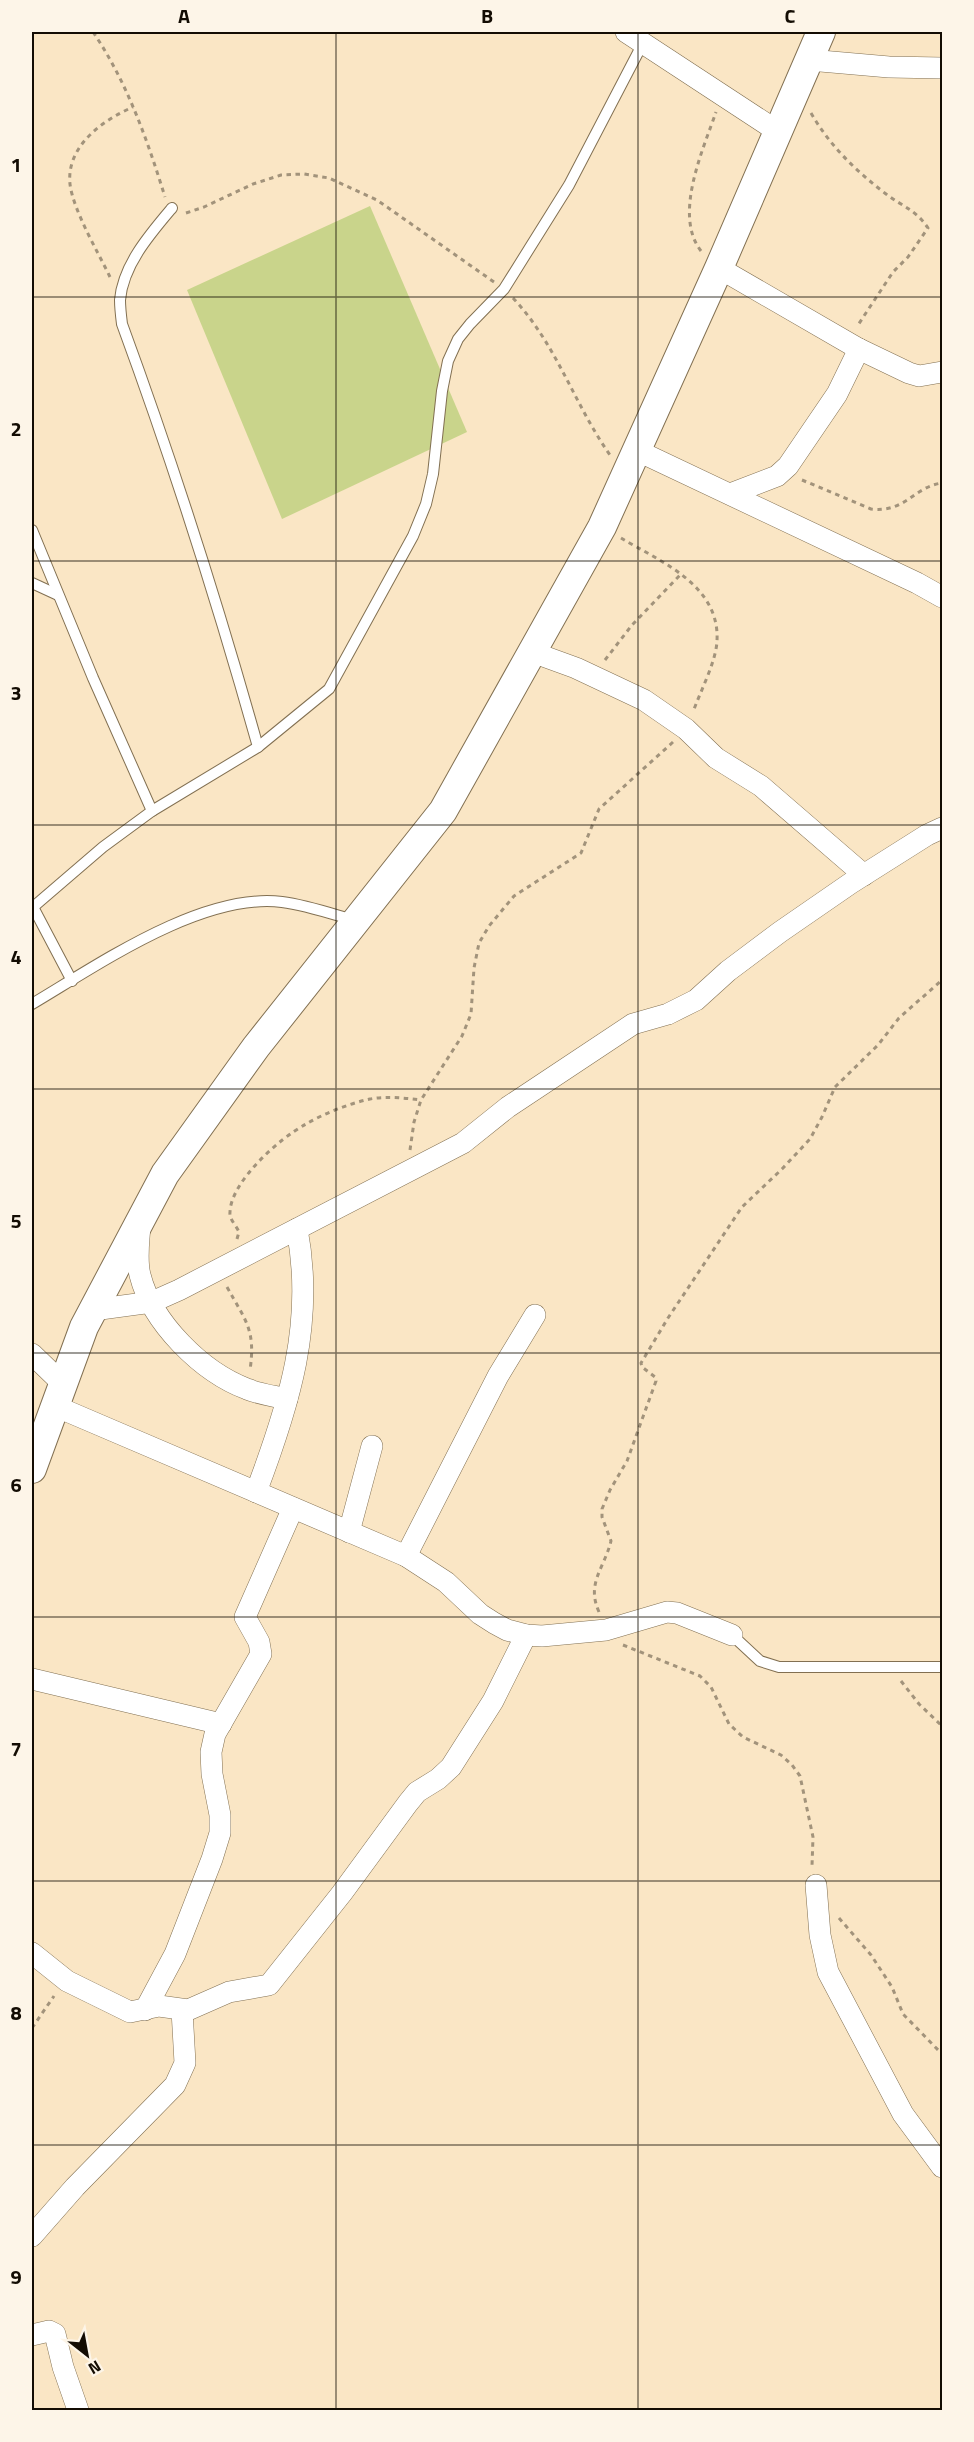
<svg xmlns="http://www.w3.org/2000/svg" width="974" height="2442" viewBox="0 0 974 2442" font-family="'Titillium Web',sans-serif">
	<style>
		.green { fill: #c9d48b }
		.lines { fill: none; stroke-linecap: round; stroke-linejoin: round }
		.lane-casing { stroke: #827052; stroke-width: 12 }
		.street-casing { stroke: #827052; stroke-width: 22 }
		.secondary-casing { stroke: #827052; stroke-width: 30 }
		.path { stroke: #a2937b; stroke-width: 3; stroke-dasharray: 4.5 4.5; stroke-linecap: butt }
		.lane { stroke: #fff; stroke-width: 10 }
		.street { stroke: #fff; stroke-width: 21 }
		.secondary { stroke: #fff; stroke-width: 28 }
		.grid { fill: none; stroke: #130c03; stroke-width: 1.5; stroke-opacity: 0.55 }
		.neatline { fill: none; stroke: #130c03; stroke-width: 2 }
		.grid-label { font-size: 20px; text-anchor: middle; font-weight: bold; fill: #130c03 }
	</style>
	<rect width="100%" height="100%" fill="#fae6c5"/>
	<polygon class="green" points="370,206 467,432 282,519 187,290"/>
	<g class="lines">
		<g class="lane-casing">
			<g id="lane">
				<path d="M172,208C150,234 123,265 120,300C120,308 121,316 122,324C173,463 218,604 258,747"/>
				<polyline points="32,530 93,678 152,811"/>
				<polyline points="32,583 58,595"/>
				<polyline points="32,905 72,981"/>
				<polyline points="32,908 103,847 152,811 258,747 329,689 413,536 426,504 433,474 442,391 448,361 458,339 470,324 504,289 569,185 643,43"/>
				<path d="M32,1004C98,965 202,892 282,902C306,905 329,913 353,920"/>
				<polyline points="732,1635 760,1661 779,1667 942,1667"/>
			</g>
		</g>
		<g class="street-casing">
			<g id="street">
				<polyline points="626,32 777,131"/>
				<polyline points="809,60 889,67 942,68"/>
				<polyline points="719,268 859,349 909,373 919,376 942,372"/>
				<polyline points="636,450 917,583 942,597"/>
				<polyline points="730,494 777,476 788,466 837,394 859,349"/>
				<polyline points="532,652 576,668 644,700 686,729 716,758 761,786 864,875"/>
				<path d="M140,1225C139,1241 136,1259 140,1275C152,1323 202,1372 247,1389C259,1394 274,1396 287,1399"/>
				<polyline points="93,1310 152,1302 179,1290 463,1143 508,1107 633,1024 668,1014 696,1000 728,971 780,932 851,883 927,835 942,828"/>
				<polyline points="32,1354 63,1384"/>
				<polyline points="55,1406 406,1556 446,1582 480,1614 494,1623 507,1630 526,1635 542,1636 606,1630 667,1612 677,1613 732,1635"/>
				<path d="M256,1492C289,1405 315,1323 297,1229"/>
				<polyline points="349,1532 372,1446"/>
				<polyline points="406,1556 498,1376 535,1315"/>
				<polyline points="32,1679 221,1724"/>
				<polyline points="816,1885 820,1935 828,1972 903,2114 942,2167"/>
				<polyline points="32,1953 67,1981 130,2012 159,2006 188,2010 229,1992 269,1985 342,1893 408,1803 417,1792 438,1779 451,1767 493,1701 526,1635"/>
				<polyline points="145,2010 175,1954 212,1859 220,1833 220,1815 212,1774 211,1752 215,1734 261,1654 259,1642 245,1617 293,1508"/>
				<polyline points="32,2236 75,2187 175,2085 185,2063 182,2010"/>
				<polyline points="32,2335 49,2331 55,2334 63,2367 78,2410"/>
			</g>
		</g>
		<g class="secondary-casing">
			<polyline id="secondary" points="32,1469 84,1327 165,1174 256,1047 443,811 602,527 719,268 821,32"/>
		</g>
		<g class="path">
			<path d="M93,32C127,82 147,139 165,197"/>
			<path d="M811,113C830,146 856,171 886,194C903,207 915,209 928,228L908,257L893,272L858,325"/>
			<polyline points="186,213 204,207 253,184 281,175 304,174 329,178 377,200 494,282"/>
			<path d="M701,251C673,215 703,150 716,112"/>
			<path d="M110,277C98,252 73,210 70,184C66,146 103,120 133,107"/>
			<path d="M513,298C557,345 574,404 610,455"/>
			<path d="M802,480L871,509C906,513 913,487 942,483"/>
			<path d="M621,538C661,562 720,585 717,641C716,662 700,692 693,712"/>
			<polyline points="605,660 632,625 681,574"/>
			<polyline points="410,1150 414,1122 421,1100 462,1036 471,1014 474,968 479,943 489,926 514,896 581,853 599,809 673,742"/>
			<path d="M237,1239L239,1232C236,1225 229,1219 230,1212C231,1181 280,1138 306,1124C325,1113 348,1104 370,1099C386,1096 404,1098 421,1100"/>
			<path d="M227,1287C245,1320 256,1329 250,1370"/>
			<path d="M599,1612C586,1583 604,1569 611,1541L602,1517V1509L610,1490L627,1461L656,1381L655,1377L642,1367L641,1363L668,1318L742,1207L782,1169L810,1139L822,1117L835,1087L878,1045L899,1018L942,980"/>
			<polyline points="623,1645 700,1676 711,1687 729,1724 743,1737 781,1755 792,1765 800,1776 813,1837 812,1866"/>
			<polyline points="901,1681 919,1704 942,1726"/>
			<polyline points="839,1918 871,1955 892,1987 903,2014 942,2054"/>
			<polyline points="32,2028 54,1996"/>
		</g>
		<use href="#lane" class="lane"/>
		<use href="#street" class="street"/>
		<use href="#secondary" class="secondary"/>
	</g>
	<path class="grid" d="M336,32V2410M638,32V2410M32,297H942M32,561H942M32,825H942M32,1089H942M32,1353H942M32,1617H942M32,1881H942M32,2145H942"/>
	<rect width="974" height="2442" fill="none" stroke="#fdf5e8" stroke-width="66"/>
	<g transform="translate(87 2355) rotate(149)" stroke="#fdf5e8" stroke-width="4.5" paint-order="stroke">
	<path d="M0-4.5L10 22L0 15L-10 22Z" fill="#130c03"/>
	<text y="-9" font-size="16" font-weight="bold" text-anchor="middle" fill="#130c03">N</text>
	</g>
	<rect x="33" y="33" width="908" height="2376" class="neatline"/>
	<g class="grid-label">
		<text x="184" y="23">A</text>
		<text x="487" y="23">B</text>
		<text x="790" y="23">C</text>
		<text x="16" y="172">1</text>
		<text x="16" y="436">2</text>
		<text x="16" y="700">3</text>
		<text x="16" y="964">4</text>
		<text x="16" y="1228">5</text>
		<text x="16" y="1492">6</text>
		<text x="16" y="1756">7</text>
		<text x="16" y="2020">8</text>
		<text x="16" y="2284">9</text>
	</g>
</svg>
